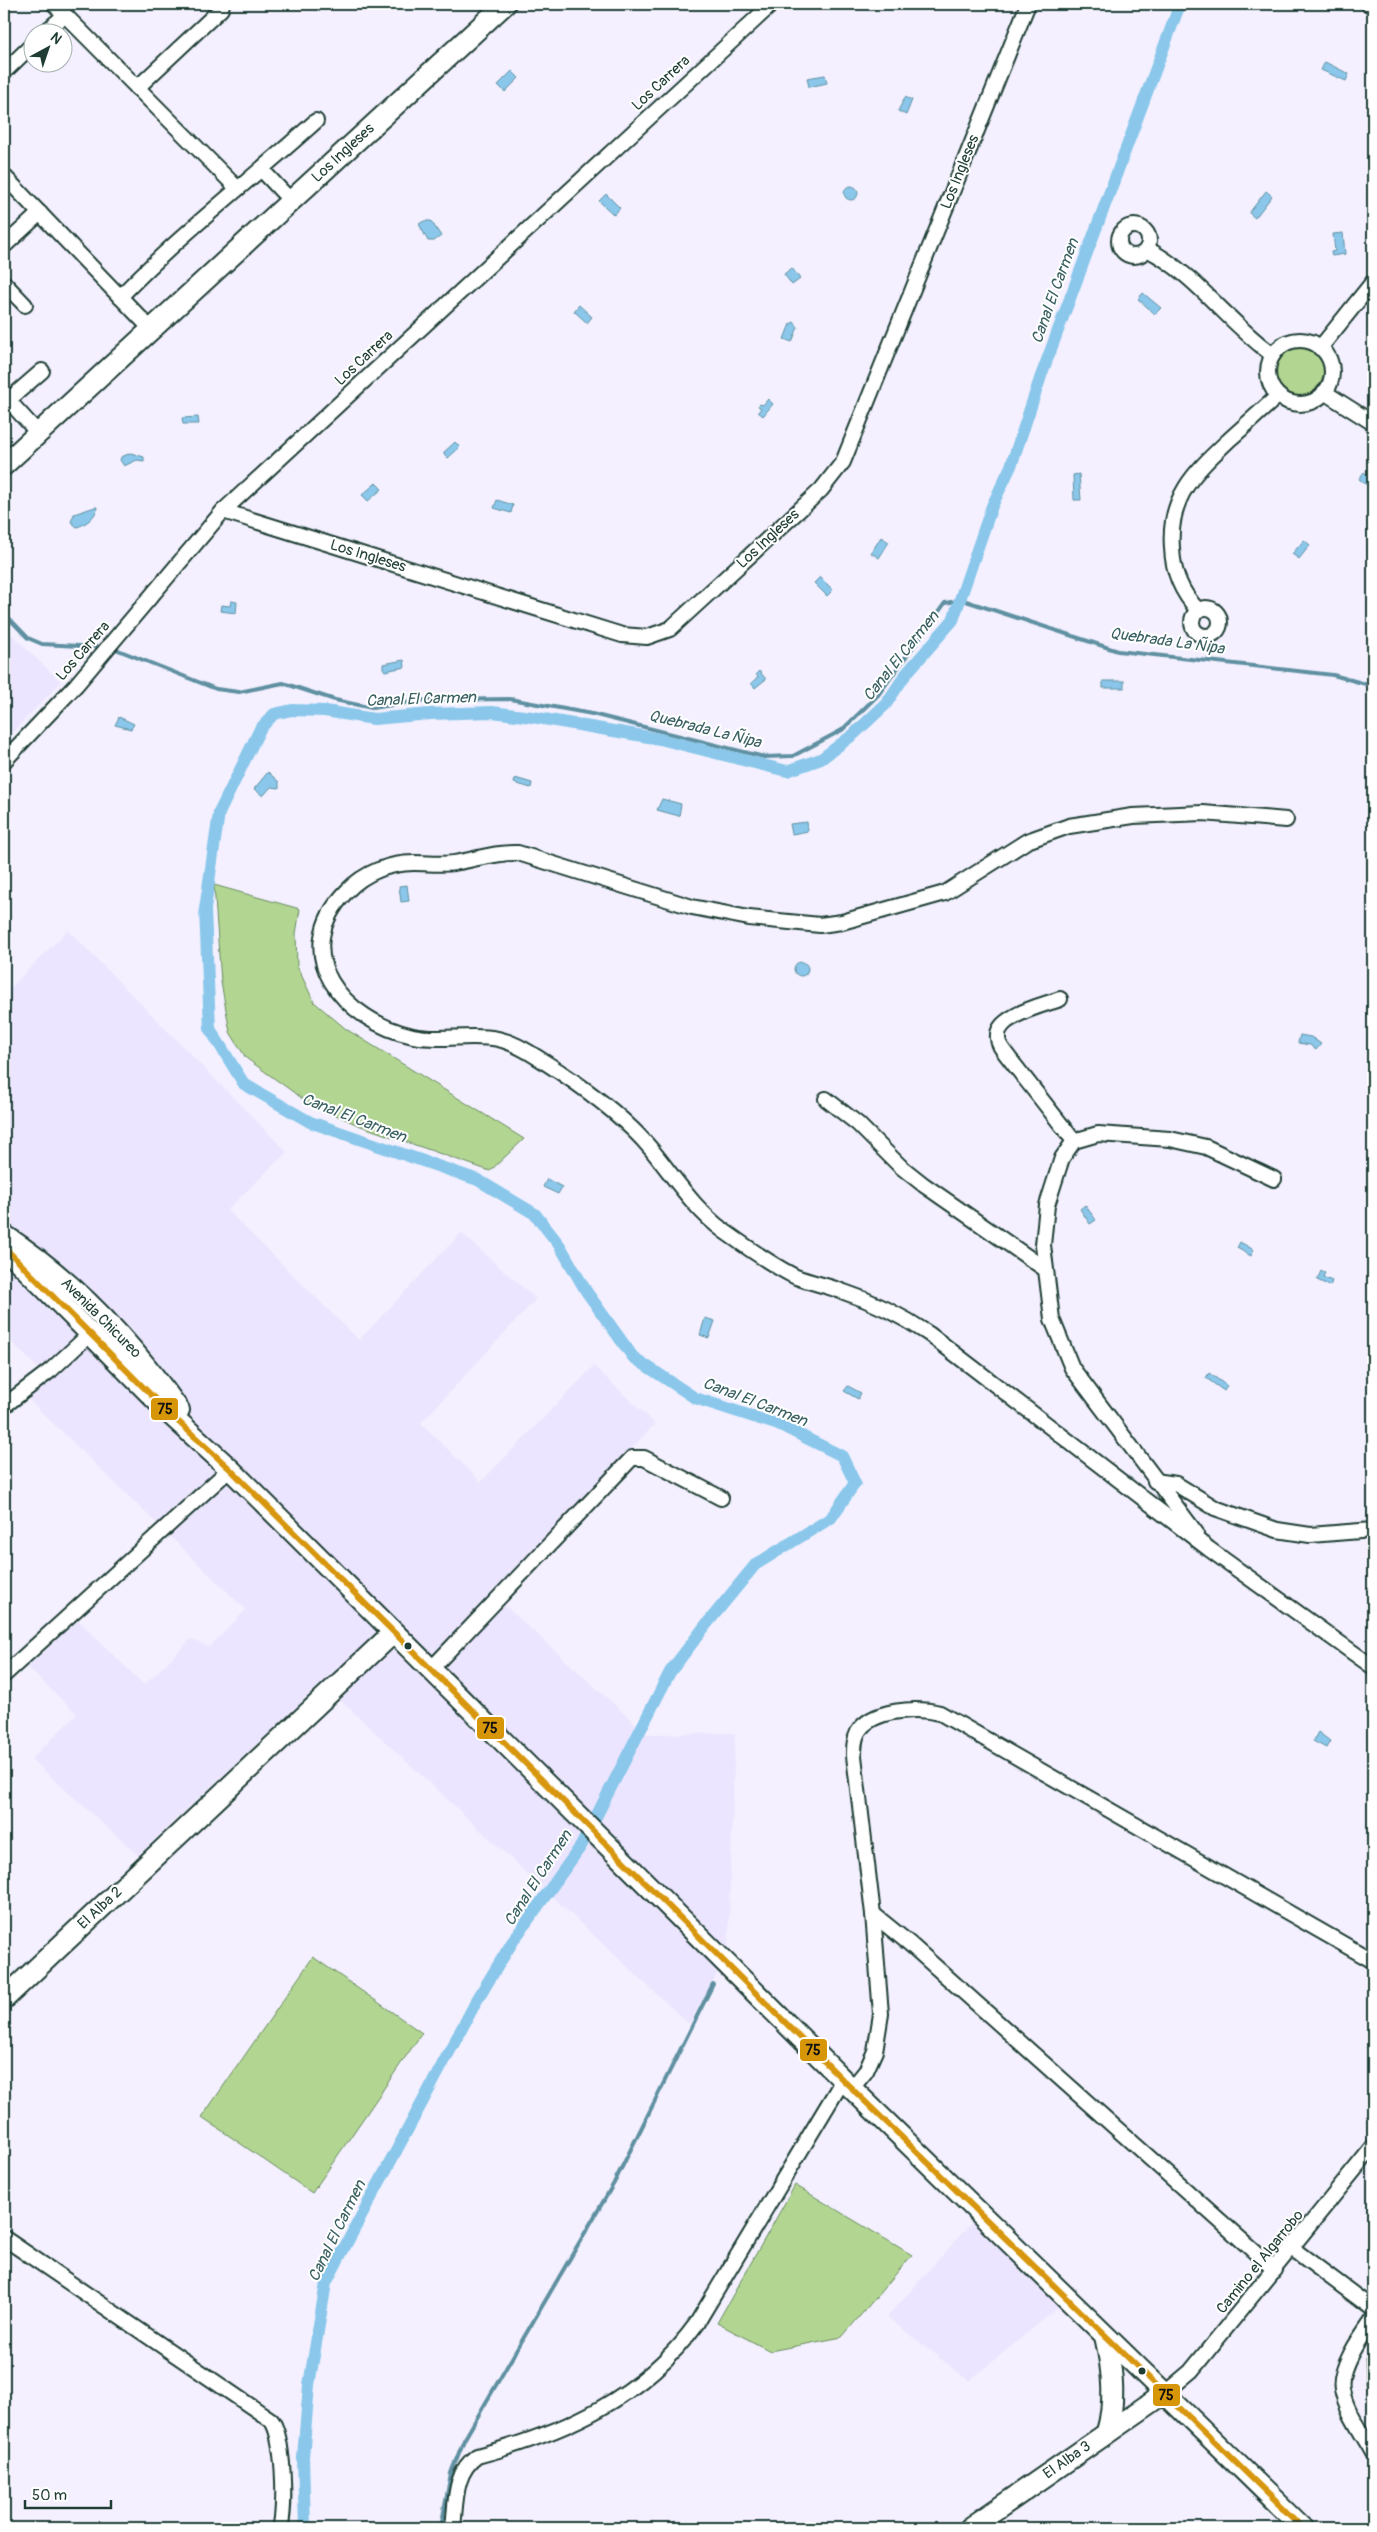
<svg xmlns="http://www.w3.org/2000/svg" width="1377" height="2532" viewBox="0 0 1377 2532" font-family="Pangolin,sans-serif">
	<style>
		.built { fill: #ece5ff }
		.green { fill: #b2d691; stroke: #688a62 }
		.water { fill: #8ac7ea; stroke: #5f90a1 }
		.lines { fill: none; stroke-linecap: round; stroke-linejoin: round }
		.stream { stroke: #5f90a1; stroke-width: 4 }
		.canal { stroke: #8ac7ea; stroke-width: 12 }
		.street-casing { stroke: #1f3d34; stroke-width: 18 }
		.secondary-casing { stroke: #1f3d34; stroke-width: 24 }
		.street { stroke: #fff; stroke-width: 14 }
		.secondary { stroke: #fff; stroke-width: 20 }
		.bus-1-casing { stroke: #fff; stroke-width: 10 }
		.bus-1 { stroke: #d79608; stroke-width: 6 }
		.bus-dot { fill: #1f3d34; stroke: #fff; stroke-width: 2 }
		.labels { text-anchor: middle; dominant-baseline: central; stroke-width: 4; stroke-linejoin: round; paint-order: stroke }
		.street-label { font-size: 15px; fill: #1f3d34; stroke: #fff }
		.water-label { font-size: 16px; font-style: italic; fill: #3a6062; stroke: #fff }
		.line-badge { stroke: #fff; stroke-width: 2 }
		.pale-badge-label { font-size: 14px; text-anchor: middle; font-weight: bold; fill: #111 }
	</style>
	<rect width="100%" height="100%" fill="#f4f0ff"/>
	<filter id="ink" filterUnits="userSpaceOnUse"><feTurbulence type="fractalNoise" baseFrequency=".02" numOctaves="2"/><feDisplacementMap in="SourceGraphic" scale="10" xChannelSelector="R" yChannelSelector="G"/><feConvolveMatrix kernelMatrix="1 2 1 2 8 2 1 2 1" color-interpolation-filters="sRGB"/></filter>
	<g filter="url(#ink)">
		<g class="built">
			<polygon points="4,627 61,682 4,741"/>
			<polygon points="68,930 287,1152 227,1210 359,1340 461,1233 536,1299 421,1423 481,1482 594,1366 655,1424 492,1594 647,1734 735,1733 728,1954 689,2024 322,1683 138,1855 31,1759 77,1714 27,1667 77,1619 144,1685 191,1639 209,1647 246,1610 27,1398 50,1381 4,1334 4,994"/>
			<polygon points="973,2221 1064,2303 969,2381 887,2317"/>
		</g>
		<g class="green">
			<circle cx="1299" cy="372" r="26"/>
			<polygon points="214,885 300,909 296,934 297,966 314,1002 346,1029 524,1139 490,1171 358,1125 307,1102 246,1058 230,1032 221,982"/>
			<polygon points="313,1957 422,2033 312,2193 202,2117"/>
			<polygon points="795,2185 912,2255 842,2337 770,2351 717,2323"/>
			<polygon points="1365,2359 1373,2365 1373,2397 1366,2384"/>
		</g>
		<g class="water">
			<polygon points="1325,62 1349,74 1346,81 1321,70"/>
			<polygon points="512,71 519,78 505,92 498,85"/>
			<polygon points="825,75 827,83 809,87 807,78"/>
			<polygon points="905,97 912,100 906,115 898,111"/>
			<circle cx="851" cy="193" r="7"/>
			<polygon points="1266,191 1272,196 1255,218 1249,213"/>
			<polygon points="606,194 620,208 614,215 599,201"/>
			<polygon points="424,221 431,221 441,236 434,241 428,241 419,224"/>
			<polygon points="1343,233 1345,254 1332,256 1331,252 1335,251 1333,234"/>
			<polygon points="792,268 800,279 792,285 784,274"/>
			<polygon points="1143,293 1161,308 1155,314 1138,299"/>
			<polygon points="579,305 592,317 587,323 574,311"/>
			<polygon points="794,322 798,327 792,342 784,339 790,324"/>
			<polygon points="768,399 773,404 763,416 758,412 761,408 758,406 760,404 763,405"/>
			<polygon points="198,417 199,424 183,424 182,418"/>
			<polygon points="455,442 460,447 448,458 443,453"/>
			<polygon points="131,453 144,457 144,461 137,460 124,466 120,460 121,457"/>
			<polygon points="1364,472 1373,479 1373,490 1359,479"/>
			<polygon points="1079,474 1081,500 1074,500 1073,475"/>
			<polygon points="376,483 382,489 368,501 362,495"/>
			<polygon points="497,500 513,505 511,513 494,508"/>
			<path d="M95,507H97C97,516 85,525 77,527L71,522L74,514Z"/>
			<polygon points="881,537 889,542 879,558 871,553"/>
			<polygon points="1304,540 1310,545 1299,559 1292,554"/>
			<polygon points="820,577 833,590 827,596 814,583"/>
			<polygon points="231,601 237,602 236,613 220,611 221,605 230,606"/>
			<polygon points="404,660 405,667 385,671 383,668 383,664"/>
			<polygon points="759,671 766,679 755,688 751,683 758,677 756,674"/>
			<rect x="1103" y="681" width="21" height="7"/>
			<polygon points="119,717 134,724 131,729 115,725"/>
			<polygon points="268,772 279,782 279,788 271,787 263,796 254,789"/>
			<polygon points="515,778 532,783 531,788 514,783"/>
			<polygon points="662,799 681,804 679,816 657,810"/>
			<polygon points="807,822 808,831 792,834 790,824"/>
			<polygon points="407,885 409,901 401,902 399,886"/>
			<circle cx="801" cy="969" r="7"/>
			<polygon points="1300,1035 1311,1037 1321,1044 1316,1050 1310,1045 1298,1043"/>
			<polygon points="547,1179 562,1187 558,1194 543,1187"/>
			<polygon points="1085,1205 1096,1220 1090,1224 1080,1209"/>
			<polygon points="1240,1242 1254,1250 1251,1256 1237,1248"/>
			<polygon points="1321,1271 1325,1273 1323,1277 1332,1281 1330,1286 1317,1280"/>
			<polygon points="705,1318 715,1321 709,1338 700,1335"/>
			<polygon points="1209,1373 1227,1386 1224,1391 1206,1378"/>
			<polygon points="848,1386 861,1393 858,1399 844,1391"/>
			<polygon points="1318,1732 1330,1741 1326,1748 1313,1741"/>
		</g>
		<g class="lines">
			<g class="stream">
				<polyline points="4,613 28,638 42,644 97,647"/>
				<polyline points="118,650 216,689 239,692 283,683 335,700 372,708 425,700 510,699 592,714 764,757 793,756 842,730 878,695 945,603 963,600 1118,651 1333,675 1373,686"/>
				<polyline points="441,2528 451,2473 464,2440 614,2183 713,1984"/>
			</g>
			<polyline class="canal" points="305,2528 303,2457 309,2385 326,2283 341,2254 477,2000 513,1941 581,1846 670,1672 705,1626 755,1565 831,1518 855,1483 842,1456 782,1426 695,1398 633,1357 586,1291 560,1246 535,1214 478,1180 310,1122 244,1084 210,1029 205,909 219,813 260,729 274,714 292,710 325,711 374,719 430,714 492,712 532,717 660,739 787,771 821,759 854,734 886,704 906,674 953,620 992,506 1011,466 1041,376 1180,4"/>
			<g class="street-casing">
				<g id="street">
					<polyline points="54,4 237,188"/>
					<polyline points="1369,4 1373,6"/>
					<polyline points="45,32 65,15"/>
					<polyline points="4,72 32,45"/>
					<polyline points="137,88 221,9 222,4"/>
					<polyline points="262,170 291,201"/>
					<polyline points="4,176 151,329"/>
					<circle cx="1134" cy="241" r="15"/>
					<polyline points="4,246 40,213"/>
					<path d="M1147,249C1197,275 1228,323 1273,355"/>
					<polyline points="4,283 25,305"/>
					<path d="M120,297C181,233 251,180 316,121"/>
					<circle cx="1300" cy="372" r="32"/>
					<polyline points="1320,348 1373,282"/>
					<polyline points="1324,392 1373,423"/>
					<polyline points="8,400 38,433"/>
					<polyline points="4,404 42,371"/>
					<polyline points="223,511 622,635 647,637 670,629 821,490 843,462 1028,4"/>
					<circle cx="1206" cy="622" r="14"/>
					<path d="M1198,610C1181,592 1173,573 1172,548C1168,496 1195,472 1230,439C1246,425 1262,410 1278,396"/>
					<polyline points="4,761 76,685 223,511 772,4"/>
					<path d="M1286,820L1203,813L1133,816L1069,826L1027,841L945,893L842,922L820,925L749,918L692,907L518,853C496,852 477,859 454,863C441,865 428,863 414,863C389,863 364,873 347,891C286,954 344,1021 413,1036C441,1042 470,1033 498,1039C520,1044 541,1060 560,1072C593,1094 626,1119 651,1149C674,1177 695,1210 724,1231C745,1246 773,1266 796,1277C812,1283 829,1286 844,1292C875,1302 902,1316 929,1334L1209,1549L1373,1667"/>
					<path d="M1060,999C1044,1005 995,1016 998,1038C998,1046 1005,1052 1009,1058L1074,1141"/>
					<polyline points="826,1099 858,1124 900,1166 924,1185 1045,1269"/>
					<polyline points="4,1406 51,1370 90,1334"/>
					<polyline points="1155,1481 1176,1484 1215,1508 1277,1530 1310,1535 1373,1530"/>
					<polyline points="1196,1533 1072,1368 1052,1319 1043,1245 1047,1205 1062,1158 1074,1141 1098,1134 1170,1139 1206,1147 1274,1179"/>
					<polyline points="431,1669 632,1458 644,1458 721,1498"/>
					<polyline points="4,1675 230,1469"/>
					<polyline points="873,1914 910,1944 1275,2270"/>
					<path d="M852,2088L866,2071L875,2051L881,2014L873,1914L854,1756C854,1747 854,1740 858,1732C872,1709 917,1707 940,1713L1373,1961"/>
					<path d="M4,2238L271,2420C284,2435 286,2509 280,2528"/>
					<polyline points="1293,2249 1373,2309"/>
					<path d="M1373,2319C1361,2336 1338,2368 1342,2390C1346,2412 1363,2434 1373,2453"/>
					<polyline points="1165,2393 1191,2371 1373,2147"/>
					<path d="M453,2528C456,2502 454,2472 477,2456C564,2433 643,2398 697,2323L843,2080"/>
				</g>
			</g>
			<g class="secondary-casing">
				<g id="secondary">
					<polyline points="4,465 505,4"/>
					<path d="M4,1235C74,1281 131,1342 179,1410"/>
					<polyline points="4,1247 170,1414 230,1469 843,2080 1303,2528"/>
					<polyline points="4,1999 393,1633"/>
					<path d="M1105,2336C1112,2366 1116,2402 1107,2432"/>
					<polyline points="970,2528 1165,2393"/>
				</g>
			</g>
			<use href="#street" class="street"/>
			<use href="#secondary" class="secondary"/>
			<g class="bus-1-casing">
				<polyline id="bus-1" points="4,1247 170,1414 230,1469 843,2080 1303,2528"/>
			</g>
			<use href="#bus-1" class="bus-1"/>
		</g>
	</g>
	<g class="bus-dot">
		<circle cx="408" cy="1646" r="4.5"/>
		<circle cx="1142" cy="2371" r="4.5"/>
	</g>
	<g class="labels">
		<g class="street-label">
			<text transform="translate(661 83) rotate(-43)">Los Carrera</text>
			<text transform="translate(343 153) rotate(-43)">Los Ingleses</text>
			<text transform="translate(960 172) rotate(-68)">Los Ingleses</text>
			<text transform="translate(364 358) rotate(-43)">Los Carrera</text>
			<text transform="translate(768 539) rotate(-43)">Los Ingleses</text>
			<text transform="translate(368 556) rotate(17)">Los Ingleses</text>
			<text transform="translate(83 651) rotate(-49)">Los Carrera</text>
			<text transform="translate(101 1318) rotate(45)">Avenida Chicureo</text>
			<text transform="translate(100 1908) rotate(-43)">El Alba 2</text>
			<text transform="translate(1260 2262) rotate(-51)">Camino el Algarrobo</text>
			<text transform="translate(1067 2460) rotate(-35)">El Alba 3</text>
		</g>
		<g class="water-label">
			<text transform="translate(1055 291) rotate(-70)">Canal El Carmen</text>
			<text transform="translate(1167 641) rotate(8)">Quebrada La Ñipa</text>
			<text transform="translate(901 656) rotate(-51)">Canal El Carmen</text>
			<text transform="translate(421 699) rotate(-2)">Canal El Carmen</text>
			<text transform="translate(705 729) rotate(14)">Quebrada La Ñipa</text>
			<text transform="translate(354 1118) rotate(21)">Canal El Carmen</text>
			<text transform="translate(755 1402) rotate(21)">Canal El Carmen</text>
			<text transform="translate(538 1878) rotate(-57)">Canal El Carmen</text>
			<text transform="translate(337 2231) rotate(-64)">Canal El Carmen</text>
		</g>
	</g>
	<g class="line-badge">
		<rect x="150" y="1397" width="29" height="24" rx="5" fill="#d79608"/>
		<rect x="476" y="1716" width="29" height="24" rx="5" fill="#d79608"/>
		<rect x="799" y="2038" width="29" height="24" rx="5" fill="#d79608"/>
		<rect x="1152" y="2383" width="29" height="24" rx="5" fill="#d79608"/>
	</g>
	<g class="pale-badge-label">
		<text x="165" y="1414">75</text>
		<text x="490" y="1733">75</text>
		<text x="813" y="2055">75</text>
		<text x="1166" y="2400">75</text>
	</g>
	<rect width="1377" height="2532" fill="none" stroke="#fff" stroke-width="20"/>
	<rect x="10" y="10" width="1357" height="2512" fill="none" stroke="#1f3d34" stroke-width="2" filter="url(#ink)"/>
	<g transform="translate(48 48) rotate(40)"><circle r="24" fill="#ffffff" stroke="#a5b1ae"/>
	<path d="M0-4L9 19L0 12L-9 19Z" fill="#1f3d34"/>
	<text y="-8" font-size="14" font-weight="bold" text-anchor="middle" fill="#1f3d34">N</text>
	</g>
	<path d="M25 2500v8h86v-8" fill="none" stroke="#1f3d34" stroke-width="2.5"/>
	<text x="32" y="2500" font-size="15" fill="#1f3d34" stroke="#ffffff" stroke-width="4" paint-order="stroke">50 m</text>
</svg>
